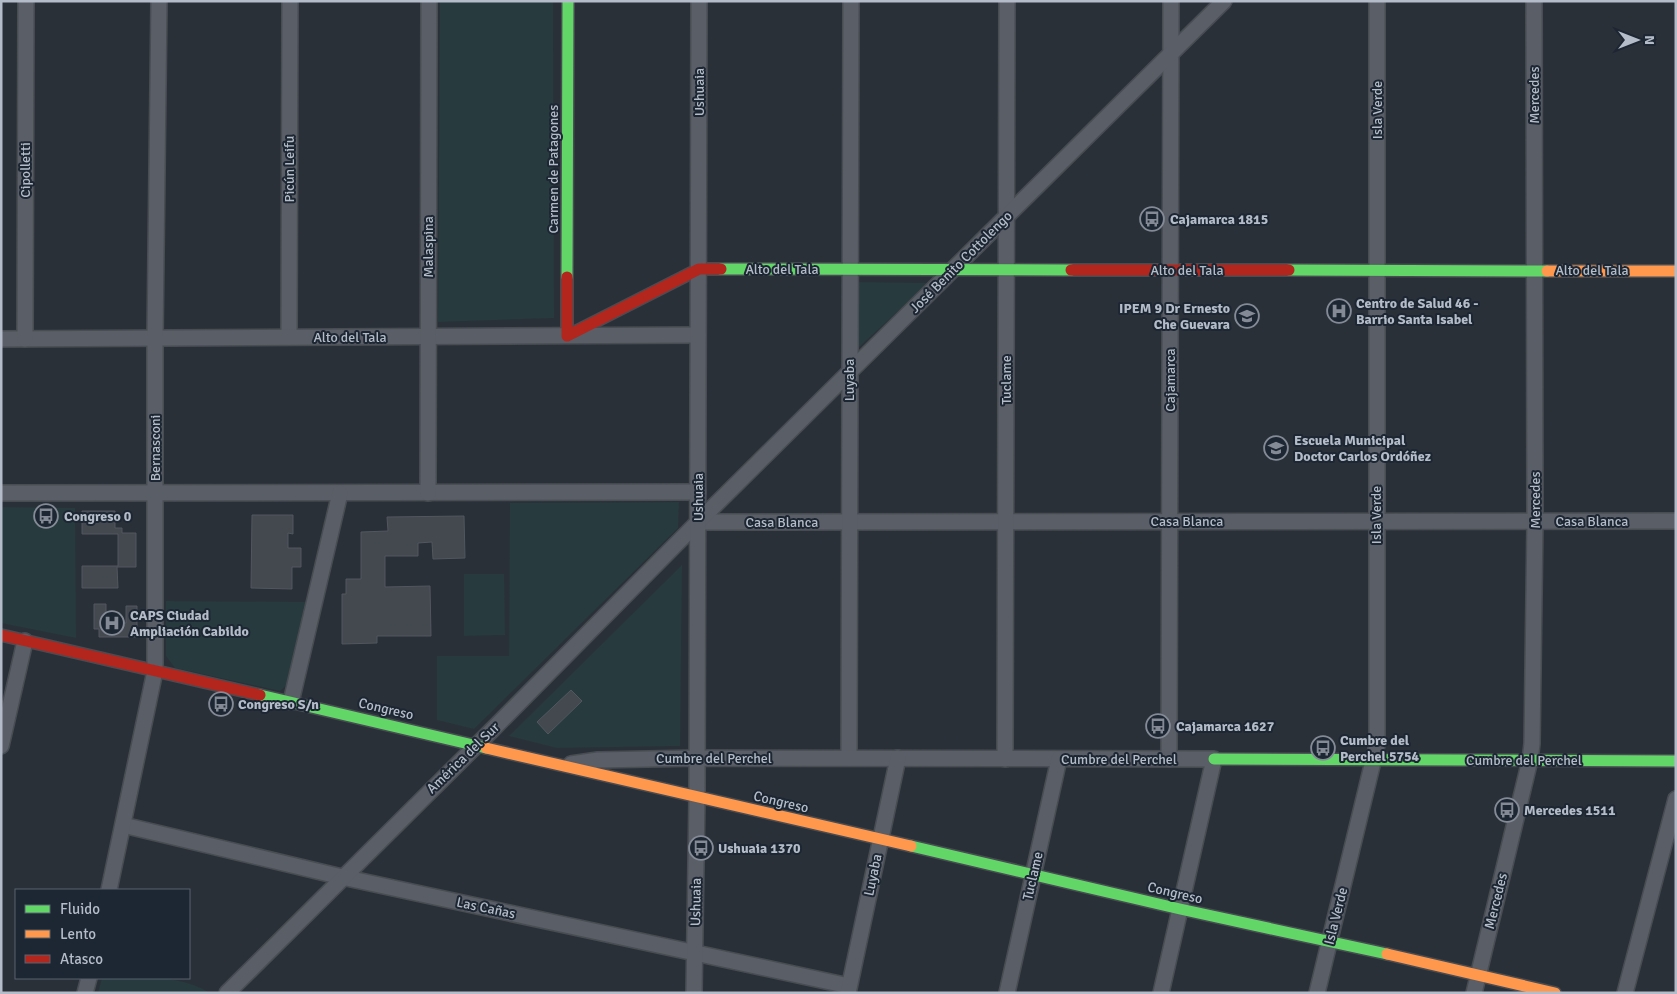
<svg xmlns="http://www.w3.org/2000/svg" width="1677" height="994" viewBox="0 0 1677 994" font-family="Signika,sans-serif">
	<style>
		.green { fill: #273a3e }
		.building { fill: #444950; stroke: #52575f }
		.lines { fill: none; stroke-linecap: round; stroke-linejoin: round }
		.street-casing { stroke: #484c53; stroke-width: 18 }
		.fast-casing { stroke: #484c53; stroke-width: 14 }
		.slow-casing { stroke: #484c53; stroke-width: 14 }
		.jam-casing { stroke: #484c53; stroke-width: 14 }
		.street { stroke: #5a5e66; stroke-width: 15 }
		.fast { stroke: #63d668; stroke-width: 11 }
		.slow { stroke: #ff974d; stroke-width: 11 }
		.jam { stroke: #b3261e; stroke-width: 11 }
		.labels { text-anchor: middle; dominant-baseline: central; stroke-width: 4; stroke-linejoin: round; paint-order: stroke }
		.street-label { font-size: 14px; fill: #b4bcc9; stroke: #1d2633 }
		.poi-label { font-size: 14px; font-weight: bold; fill: #b4bcc9; stroke: #1d2633; text-anchor: start }
	</style>
	<rect width="100%" height="100%" fill="#2a3038"/>
	<g class="green">
		<polygon points="440,1 553,1 554,318 438,322"/>
		<polygon points="857,282 928,283 855,351"/>
		<polygon points="679,502 678,528 474,729 437,720 437,656 509,656 510,503"/>
		<polygon points="1,507 75,508 76,638 1,623"/>
		<polygon points="682,565 680,746 557,748 509,736"/>
		<polygon points="464,574 504,574 505,635 464,636"/>
		<polygon points="166,601 307,602 289,683 280,691 175,668 166,656"/>
		<path d="M102,978C138,978 178,973 210,993H98Z"/>
	</g>
	<g class="building">
		<polygon points="82,511 115,511 115,528 122,528 122,533 136,533 136,567 117,567 118,588 82,588 82,566 118,566 118,534 82,534"/>
		<polygon points="252,515 293,515 293,534 288,533 288,548 301,548 301,567 292,567 292,589 251,588"/>
		<polygon points="464,516 465,558 433,559 432,542 418,543 418,556 385,556 385,587 430,586 431,636 377,636 377,643 342,644 342,594 346,594 346,579 361,579 361,532 388,531 387,517"/>
		<polygon points="94,604 106,604 106,623 126,623 126,606 137,606 137,637 99,637 99,629 94,629"/>
		<polygon points="571,690 582,701 548,734 537,722"/>
	</g>
	<g class="lines">
		<g class="street-casing">
			<g id="street">
				<polyline points="289,337 290,1"/>
				<polyline points="1,339 698,335"/>
				<polyline points="25,339 26,1"/>
				<polyline points="1,493 698,492"/>
				<polyline points="428,493 429,1"/>
				<polyline points="698,522 1676,521"/>
				<polyline points="291,702 340,493"/>
				<polyline points="1,746 25,641"/>
				<polyline points="849,758 851,1"/>
				<polyline points="1005,759 1007,1"/>
				<polyline points="1169,759 1171,1"/>
				<polyline points="571,764 598,760 697,758 1214,759 1161,993"/>
				<polyline points="123,825 342,877 849,986"/>
				<polyline points="109,890 155,671 155,338 159,1"/>
				<polyline points="85,993 89,978"/>
				<polyline points="227,993 492,730 698,522 1224,1"/>
				<polyline points="694,993 697,797 699,1"/>
				<polyline points="848,993 898,758"/>
				<polyline points="1007,993 1059,759"/>
				<polyline points="1317,993 1377,745 1377,1"/>
				<polyline points="1474,993 1530,760 1532,744 1535,521 1534,1"/>
				<polyline points="1625,993 1676,799"/>
			</g>
		</g>
		<g class="fast-casing">
			<g id="fast">
				<polyline points="721,269 1071,270"/>
				<polyline points="1289,270 1547,271"/>
				<polyline points="567,277 568,1"/>
				<polyline points="260,695 486,748"/>
				<polyline points="1214,759 1676,761"/>
				<polyline points="911,846 1180,909 1387,954"/>
			</g>
		</g>
		<g class="slow-casing">
			<g id="slow">
				<polyline points="1547,271 1676,271"/>
				<polyline points="486,748 911,846"/>
				<polyline points="1387,954 1555,993"/>
			</g>
		</g>
		<g class="jam-casing">
			<g id="jam">
				<polyline points="1071,270 1289,270"/>
				<polyline points="567,277 567,336 699,269 721,269"/>
				<polyline points="1,635 260,695"/>
			</g>
		</g>
		<use href="#street" class="street"/>
		<use href="#fast" class="fast"/>
		<use href="#slow" class="slow"/>
		<use href="#jam" class="jam"/>
	</g>
	<defs>
		<g id="bus-ring" transform="scale(1.25)"><circle r="9.5" fill="#1d2633" stroke="#848b96" stroke-width="1.5"/><path d="M-5-6H5V4H4V6H2V4H-2V6H-4V4H-5ZM-3.5-4V0h7V-4ZM-3.5 1.2v1.5H-2V1.2ZM2 1.2v1.5H3.5V1.2Z" fill="#848b96"/></g>
		<g id="hospital-ring" transform="scale(1.25)"><circle r="9.5" fill="#1d2633" stroke="#848b96" stroke-width="1.5"/><path d="M-5-5h3v3.5h4V-5h3V5h-3V1.5h-4V5h-3Z" fill="#848b96"/></g>
		<g id="school-ring" transform="scale(1.25)"><circle r="9.5" fill="#1d2633" stroke="#848b96" stroke-width="1.5"/><path d="M0-5L7-2L0 1L-7-2ZM-4 1L0 2.5L4 1V4Q0 6-4 4Z" fill="#848b96"/></g>
	</defs>
	<g fill-rule="evenodd">
		<use href="#bus-ring" x="1152" y="219"/>
		<use href="#hospital-ring" x="1339" y="311"/>
		<use href="#school-ring" x="1247" y="316"/>
		<use href="#school-ring" x="1276" y="448"/>
		<use href="#bus-ring" x="46" y="516"/>
		<use href="#hospital-ring" x="112" y="623"/>
		<use href="#bus-ring" x="221" y="704"/>
		<use href="#bus-ring" x="1158" y="726"/>
		<use href="#bus-ring" x="1323" y="748"/>
		<use href="#bus-ring" x="1507" y="810"/>
		<use href="#bus-ring" x="701" y="848"/>
	</g>
	<g class="labels">
		<g class="street-label">
			<text transform="translate(699 92) rotate(-90)">Ushuaia</text>
			<text transform="translate(1534 95) rotate(-90)">Mercedes</text>
			<text transform="translate(1377 110) rotate(-90)">Isla Verde</text>
			<text transform="translate(289 169) rotate(-90)">Picún Leifu</text>
			<text transform="translate(553 169) rotate(-90)">Carmen de Patagones</text>
			<text transform="translate(25 170) rotate(-90)">Cipolletti</text>
			<text transform="translate(428 247) rotate(-90)">Malaspina</text>
			<text transform="translate(961 262) rotate(-45)">José Benito Cottolengo</text>
			<text x="782" y="269">Alto del Tala</text>
			<text x="1187" y="270">Alto del Tala</text>
			<text x="1592" y="270">Alto del Tala</text>
			<text x="350" y="337">Alto del Tala</text>
			<text transform="translate(849 380) rotate(-90)">Luyaba</text>
			<text transform="translate(1006 380) rotate(-90)">Tuclame</text>
			<text transform="translate(1170 380) rotate(-90)">Cajamarca</text>
			<text transform="translate(155 448) rotate(-90)">Bernasconi</text>
			<text transform="translate(698 497) rotate(-90)">Ushuaia</text>
			<text transform="translate(1535 500) rotate(-90)">Mercedes</text>
			<text transform="translate(1376 515) rotate(-90)">Isla Verde</text>
			<text x="1187" y="521">Casa Blanca</text>
			<text x="1592" y="521">Casa Blanca</text>
			<text x="782" y="522">Casa Blanca</text>
			<text transform="translate(386 709) rotate(13)">Congreso</text>
			<text transform="translate(463 758) rotate(-44)">América del Sur</text>
			<text x="714" y="758">Cumbre del Perchel</text>
			<text x="1119" y="759">Cumbre del Perchel</text>
			<text x="1524" y="760">Cumbre del Perchel</text>
			<text transform="translate(781 802) rotate(13)">Congreso</text>
			<text transform="translate(873 875) rotate(-78)">Luyaba</text>
			<text transform="translate(1033 876) rotate(-77)">Tuclame</text>
			<text transform="translate(1175 893) rotate(13)">Congreso</text>
			<text transform="translate(1496 901) rotate(-76)">Mercedes</text>
			<text transform="translate(696 902) rotate(-89)">Ushuaia</text>
			<text transform="translate(486 908) rotate(12)">Las Cañas</text>
			<text transform="translate(1336 916) rotate(-76)">Isla Verde</text>
		</g>
		<g class="poi-label">
			<text x="1170" y="219">Cajamarca 1815</text>
			<text x="1356" y="303">Centro de Salud 46 -<tspan x="1356" dy="16">Barrio Santa Isabel</tspan></text>
			<text x="1230" y="308" text-anchor="end">IPEM 9 Dr Ernesto<tspan x="1230" dy="16">Che Guevara</tspan></text>
			<text x="1294" y="440">Escuela Municipal<tspan x="1294" dy="16">Doctor Carlos Ordóñez</tspan></text>
			<text x="64" y="516">Congreso 0</text>
			<text x="130" y="615">CAPS Ciudad<tspan x="130" dy="16">Ampliación Cabildo</tspan></text>
			<text x="238" y="704">Congreso S/n</text>
			<text x="1176" y="726">Cajamarca 1627</text>
			<text x="1340" y="740">Cumbre del<tspan x="1340" dy="16">Perchel 5754</tspan></text>
			<text x="1524" y="810">Mercedes 1511</text>
			<text x="718" y="848">Ushuaia 1370</text>
		</g>
	</g>
	<rect width="1677" height="994" fill="none" stroke="#b4bcc9" stroke-width="5"/>
	<rect x="15" y="889" width="175" height="90" fill="#1d2633" stroke="#59626f"/>
	<rect x="25" y="905" width="25" height="8" fill="#63d668" stroke="#59626f"/>
	<text x="60" y="914" font-size="15" fill="#b4bcc9">Fluido</text>
	<rect x="25" y="930" width="25" height="8" fill="#ff974d" stroke="#59626f"/>
	<text x="60" y="939" font-size="15" fill="#b4bcc9">Lento</text>
	<rect x="25" y="955" width="25" height="8" fill="#b3261e" stroke="#59626f"/>
	<text x="60" y="964" font-size="15" fill="#b4bcc9">Atasco</text>
	<g transform="translate(1637 40) rotate(90)" stroke="#1d2633" stroke-width="4" paint-order="stroke">
	<path d="M0-4L9 19L0 12L-9 19Z" fill="#b4bcc9"/>
	<text y="-8" font-size="14" font-weight="bold" text-anchor="middle" fill="#b4bcc9">N</text>
	</g>
</svg>
